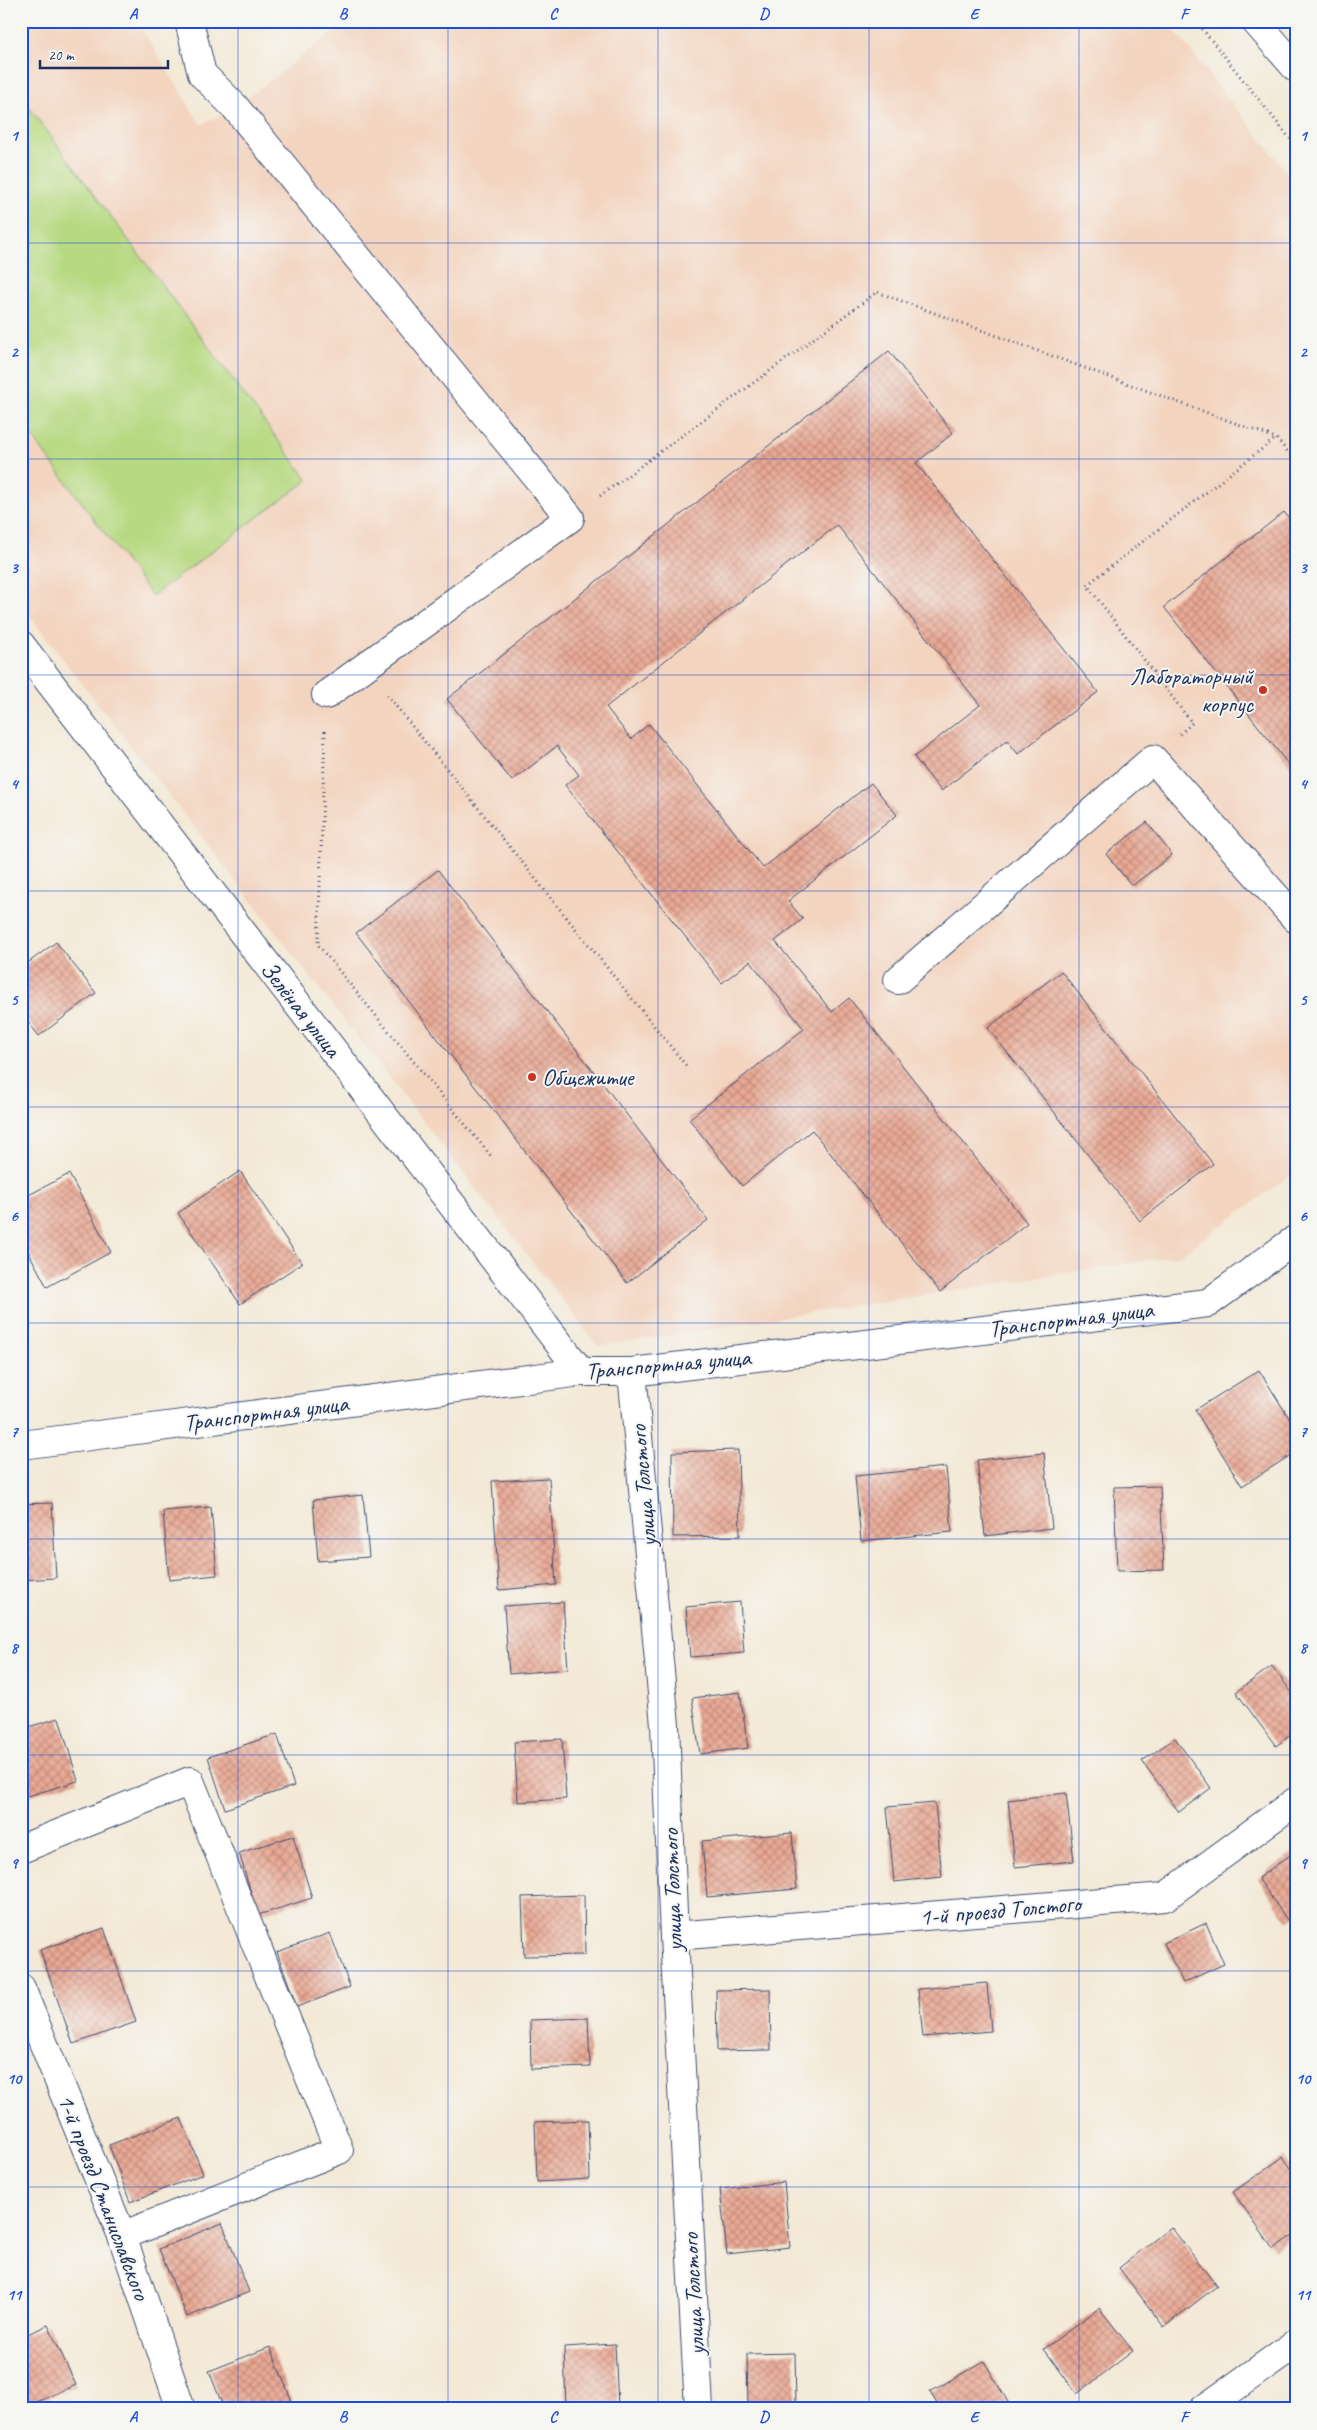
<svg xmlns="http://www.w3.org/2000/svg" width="1317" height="2430" viewBox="0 0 1317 2430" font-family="Caveat,sans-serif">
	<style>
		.built { fill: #f3d4bf }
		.grass { fill: #b7d981; stroke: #698470 }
		.building { fill: url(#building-cross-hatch) }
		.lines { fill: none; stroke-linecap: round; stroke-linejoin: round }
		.minor-casing { stroke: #3b4b70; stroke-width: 30 }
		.path { stroke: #3b4b70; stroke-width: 3; stroke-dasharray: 1 4; stroke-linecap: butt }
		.minor { stroke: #fff; stroke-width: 28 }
		.grid { fill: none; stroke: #1d4ed8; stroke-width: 1; stroke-opacity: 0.55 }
		.poi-dot { fill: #c8321e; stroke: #f6f6f2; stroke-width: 2 }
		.labels { text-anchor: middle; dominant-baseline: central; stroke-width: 4; stroke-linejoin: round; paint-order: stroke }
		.poi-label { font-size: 24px; fill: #1b2f5e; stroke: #f6f6f2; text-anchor: end }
		.street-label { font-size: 24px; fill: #1b2f5e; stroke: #f6f6f2 }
		.neatline { fill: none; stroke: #1d4ed8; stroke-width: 2 }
		.grid-label { font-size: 16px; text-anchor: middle; font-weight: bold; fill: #1d4ed8 }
	</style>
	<defs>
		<pattern id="building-cross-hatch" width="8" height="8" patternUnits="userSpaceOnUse" patternTransform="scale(1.25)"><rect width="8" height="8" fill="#eaa994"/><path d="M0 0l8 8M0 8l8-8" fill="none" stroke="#bd8a7c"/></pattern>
	</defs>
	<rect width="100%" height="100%" fill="#f6f6f2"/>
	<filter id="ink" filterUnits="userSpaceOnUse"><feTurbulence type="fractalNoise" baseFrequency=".02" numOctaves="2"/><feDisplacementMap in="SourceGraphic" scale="10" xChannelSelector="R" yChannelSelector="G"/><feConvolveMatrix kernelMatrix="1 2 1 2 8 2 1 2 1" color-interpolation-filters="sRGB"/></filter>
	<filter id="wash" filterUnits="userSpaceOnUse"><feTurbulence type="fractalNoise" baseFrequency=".0096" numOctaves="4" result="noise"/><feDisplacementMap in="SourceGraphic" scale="20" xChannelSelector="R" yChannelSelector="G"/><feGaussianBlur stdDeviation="1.12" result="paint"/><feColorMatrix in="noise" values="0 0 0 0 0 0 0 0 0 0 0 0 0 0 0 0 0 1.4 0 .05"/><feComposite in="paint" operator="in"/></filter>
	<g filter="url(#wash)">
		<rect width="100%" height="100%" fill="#f3e9d6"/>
		<polygon class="built" points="21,21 137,21 201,125 235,107 348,21 1167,21 1296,184 1296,1171 1181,1255 598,1346 21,605"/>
		<polygon class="grass" points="26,103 308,480 152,596 21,422 21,107"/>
		<g id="blocks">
			<g class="building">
				<polygon points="889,351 953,433 916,463 1098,692 1018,754 1007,740 941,791 914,757 980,705 837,525 606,707 631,739 649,724 763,868 871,783 897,815 788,901 803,919 775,941 832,1012 849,998 1027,1223 940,1292 812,1130 742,1186 689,1119 804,1029 750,961 722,983 565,785 579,775 557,746 512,781 447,699"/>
				<polygon points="1284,512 1296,527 1296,774 1164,607"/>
				<polygon points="1147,822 1172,855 1132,886 1106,854"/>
				<polygon points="438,870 708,1220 627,1283 356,933"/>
				<polygon points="56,942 96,993 39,1036 21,1013 21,968"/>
				<polygon points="1061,971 1213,1164 1140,1221 988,1028"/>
				<polygon points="240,1171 302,1263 240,1304 178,1213"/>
				<polygon points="69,1174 111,1252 47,1287 21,1238 21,1199"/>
				<polygon points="1259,1370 1296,1429 1296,1452 1242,1486 1195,1410"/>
				<polygon points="738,1450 740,1536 673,1537 672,1452"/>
				<polygon points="1044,1453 1052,1528 985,1536 977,1460"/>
				<polygon points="946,1467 952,1532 861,1541 855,1476"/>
				<polygon points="549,1478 556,1585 499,1590 492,1481"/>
				<polygon points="1160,1486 1164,1570 1117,1571 1114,1487"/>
				<polygon points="363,1495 369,1557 318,1561 313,1500"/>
				<polygon points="52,1503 56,1578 21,1580 21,1504"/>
				<polygon points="211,1507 217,1575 169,1580 163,1511"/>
				<polygon points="563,1602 568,1669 509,1674 504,1606"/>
				<polygon points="740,1602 744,1653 690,1657 686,1607"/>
				<polygon points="1272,1666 1296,1698 1296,1731 1276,1746 1236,1692"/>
				<polygon points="740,1692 748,1748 700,1754 692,1698"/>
				<polygon points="59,1718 78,1781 21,1798 21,1729"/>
				<polygon points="277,1734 294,1786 225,1809 208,1757"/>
				<polygon points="1175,1738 1211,1788 1179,1812 1142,1761"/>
				<polygon points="562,1739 566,1799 518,1802 514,1742"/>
				<polygon points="1066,1793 1074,1861 1015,1867 1008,1800"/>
				<polygon points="935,1803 942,1877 894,1882 887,1807"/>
				<polygon points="792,1833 797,1889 707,1897 702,1841"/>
				<polygon points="293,1836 312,1898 258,1915 239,1853"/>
				<polygon points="1296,1851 1296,1915 1288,1921 1258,1878"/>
				<polygon points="584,1895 585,1955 524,1956 522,1897"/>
				<polygon points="1206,1923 1224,1964 1183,1983 1164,1943"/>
				<polygon points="104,1928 136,2022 73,2044 40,1950"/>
				<polygon points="330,1933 350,1987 297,2007 277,1952"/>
				<polygon points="987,1983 991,2031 923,2037 918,1989"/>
				<polygon points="770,1989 771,2050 717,2051 716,1990"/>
				<polygon points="588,2018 590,2067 531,2069 530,2020"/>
				<polygon points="181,2118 203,2174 130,2202 109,2145"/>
				<polygon points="588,2120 590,2179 537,2182 535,2122"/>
				<polygon points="1283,2157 1296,2175 1296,2233 1273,2249 1233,2192"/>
				<polygon points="784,2182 790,2247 727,2254 720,2189"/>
				<polygon points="222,2223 249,2292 187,2317 159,2249"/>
				<polygon points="1171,2227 1217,2286 1164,2327 1119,2268"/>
				<polygon points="1099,2308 1133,2351 1077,2394 1044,2349"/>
				<polygon points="48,2325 76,2385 21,2409 21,2337"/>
				<polygon points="615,2344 618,2407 566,2409 564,2347"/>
				<polygon points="270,2347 295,2409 224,2409 209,2371"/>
				<polygon points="795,2353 796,2407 748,2407 747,2354"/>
				<polygon points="984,2361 1012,2409 940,2409 930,2392"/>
			</g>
		</g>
	</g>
	<g filter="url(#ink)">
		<use href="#blocks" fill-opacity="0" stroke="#3b4b70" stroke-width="1"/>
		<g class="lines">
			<g class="minor-casing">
				<g id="minor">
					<polyline points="189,21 202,74 235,107 570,518 326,695"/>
					<polyline points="1255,21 1296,68"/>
					<polyline points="21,645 581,1372"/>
					<polyline points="898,980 1153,759 1296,919"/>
					<polyline points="632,1372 665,1725 674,1936 699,2409"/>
					<polyline points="21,1445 581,1372 632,1372 1208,1303 1296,1239"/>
					<polyline points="21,1849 190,1781 339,2150 122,2236"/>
					<polyline points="674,1936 1165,1897 1296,1801"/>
					<polyline points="21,1988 122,2236 181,2409"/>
					<polyline points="1204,2409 1296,2343"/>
				</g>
			</g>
			<g class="path">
				<polyline points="1196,21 1296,146"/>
				<polyline points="600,496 877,292 1276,438 1296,461"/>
				<polyline points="387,695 688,1068"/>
				<polyline points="325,731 318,945 491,1156"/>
				<polyline points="1180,734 1192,723 1087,585 1276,438"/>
			</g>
			<use href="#minor" class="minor"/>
		</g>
	</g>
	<path class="grid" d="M238,21V2409M448,21V2409M658,21V2409M869,21V2409M1079,21V2409M21,243H1296M21,459H1296M21,675H1296M21,891H1296M21,1107H1296M21,1323H1296M21,1539H1296M21,1755H1296M21,1971H1296M21,2187H1296"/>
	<g class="poi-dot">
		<circle cx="1263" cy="690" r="5"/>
		<circle cx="532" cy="1077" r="5"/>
	</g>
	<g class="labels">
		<g class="poi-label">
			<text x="1253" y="676">Лабораторный<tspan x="1253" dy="28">корпус</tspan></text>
			<text x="542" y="1077" text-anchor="start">Общежитие</text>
		</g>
		<g class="street-label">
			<text transform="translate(301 1009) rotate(52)">Зелёная улица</text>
			<text transform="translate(1071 1319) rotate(-7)">Транспортная улица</text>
			<text transform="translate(668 1364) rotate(-5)">Транспортная улица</text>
			<text transform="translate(266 1413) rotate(-7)">Транспортная улица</text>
			<text transform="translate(643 1486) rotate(-95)">улица Толстого</text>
			<text transform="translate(672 1890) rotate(-92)">улица Толстого</text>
			<text transform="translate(1000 1910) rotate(-5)">1-й проезд Толстого</text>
			<text transform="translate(104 2197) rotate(69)">1-й проезд Станиславского</text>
			<text transform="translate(693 2294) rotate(-93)">улица Толстого</text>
		</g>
	</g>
	<rect width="1317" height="2430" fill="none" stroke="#f6f6f2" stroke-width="55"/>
	<path d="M40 60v8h128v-8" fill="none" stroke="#1b2f5e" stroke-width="2.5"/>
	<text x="48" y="60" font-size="15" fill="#1b2f5e" stroke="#f6f6f2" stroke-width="4" paint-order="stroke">20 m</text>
	<rect x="28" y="28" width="1262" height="2374" class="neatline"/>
	<g class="grid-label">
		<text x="133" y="19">A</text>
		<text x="343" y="19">B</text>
		<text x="553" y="19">C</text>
		<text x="764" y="19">D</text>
		<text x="974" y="19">E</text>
		<text x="1184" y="19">F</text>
		<text x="14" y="141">1</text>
		<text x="1303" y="141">1</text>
		<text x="14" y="357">2</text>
		<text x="1303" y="357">2</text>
		<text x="14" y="573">3</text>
		<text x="1303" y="573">3</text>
		<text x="14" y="789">4</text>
		<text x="1303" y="789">4</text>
		<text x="14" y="1005">5</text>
		<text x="1303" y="1005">5</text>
		<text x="14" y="1221">6</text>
		<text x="1303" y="1221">6</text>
		<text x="14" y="1437">7</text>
		<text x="1303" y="1437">7</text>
		<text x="14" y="1653">8</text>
		<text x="1303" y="1653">8</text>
		<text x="14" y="1868">9</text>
		<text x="1303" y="1868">9</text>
		<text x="14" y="2084">10</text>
		<text x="1303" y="2084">10</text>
		<text x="14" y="2300">11</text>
		<text x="1303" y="2300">11</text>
		<text x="133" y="2422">A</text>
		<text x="343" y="2422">B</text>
		<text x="553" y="2422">C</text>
		<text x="764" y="2422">D</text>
		<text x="974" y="2422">E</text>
		<text x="1184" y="2422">F</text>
	</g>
</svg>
